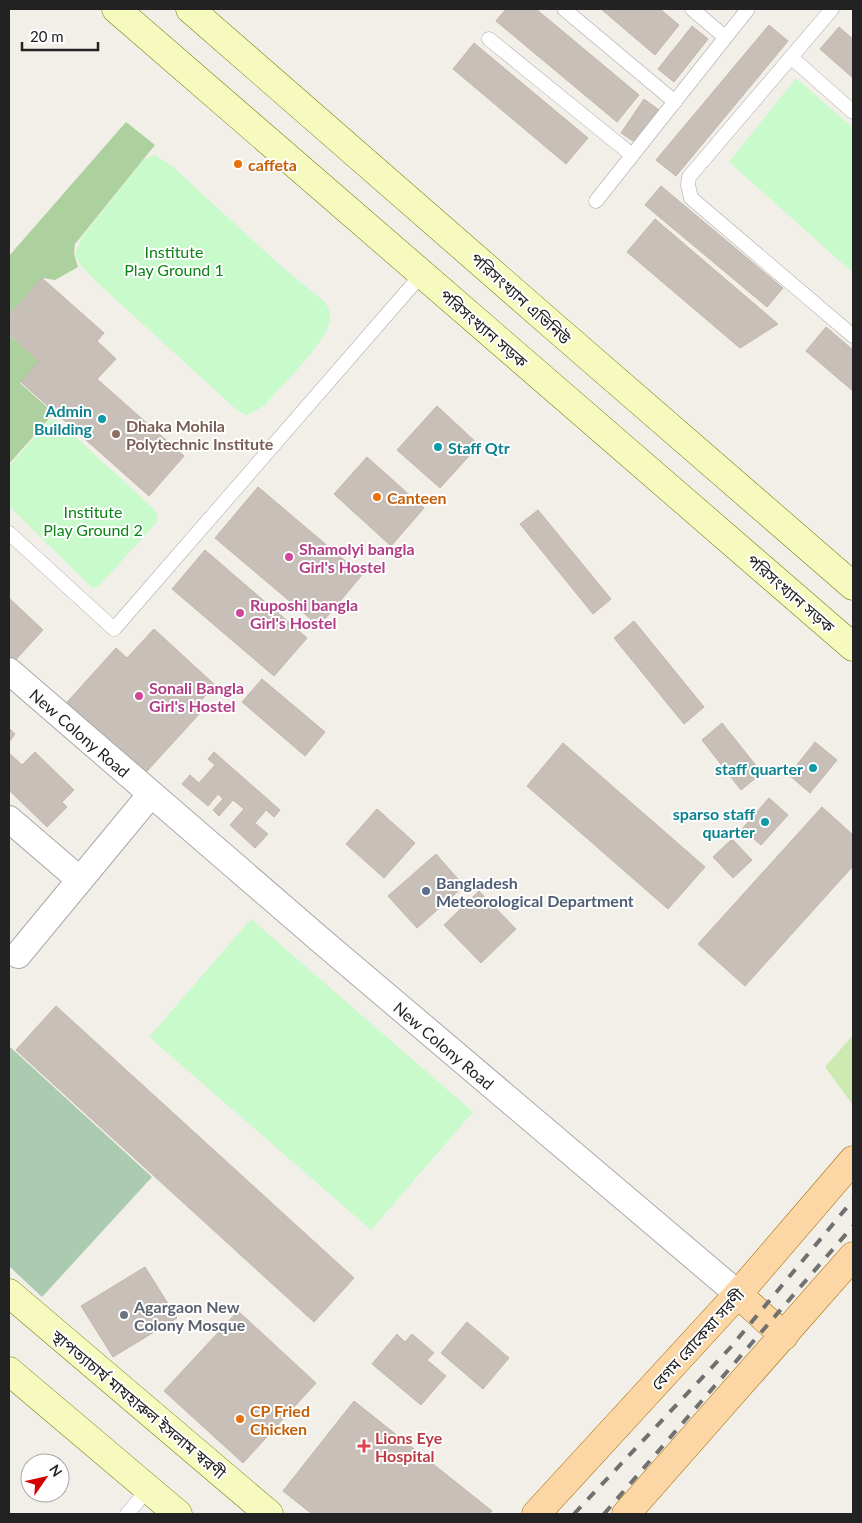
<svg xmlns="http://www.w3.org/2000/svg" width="862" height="1523" viewBox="0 0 862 1523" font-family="Lato,'Noto Sans Bengali',sans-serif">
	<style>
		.grass { fill: #cdebb0 }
		.forest { fill: #add19e }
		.cemetery { fill: #aacbaf }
		.park { fill: #c8facc }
		.building { fill: #c7bfb8; stroke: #c4b6ab }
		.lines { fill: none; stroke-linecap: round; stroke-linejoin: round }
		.lane-casing { stroke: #a9a9a9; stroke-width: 15 }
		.street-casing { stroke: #a9a9a9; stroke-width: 28 }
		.secondary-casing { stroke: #707d05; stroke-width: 29 }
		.primary-casing { stroke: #a06b00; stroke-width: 29 }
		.lane { stroke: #fff; stroke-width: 14 }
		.street { stroke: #fff; stroke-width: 26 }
		.secondary { stroke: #f7fabf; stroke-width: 28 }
		.primary { stroke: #fcd6a4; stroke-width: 28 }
		.rail { stroke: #707070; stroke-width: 4; stroke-dasharray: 10 10; stroke-linecap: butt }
		.food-dot { fill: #e8710a; stroke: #fff; stroke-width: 2 }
		.culture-dot { fill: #0f9aa8; stroke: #fff; stroke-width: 2 }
		.education-dot { fill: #8d6e63; stroke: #fff; stroke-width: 2 }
		.hotel-dot { fill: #d1479c; stroke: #fff; stroke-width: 2 }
		.service-dot { fill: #5c6f8a; stroke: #fff; stroke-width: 2 }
		.worship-dot { fill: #6b7280; stroke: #fff; stroke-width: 2 }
		.health-dot { fill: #e0444e; stroke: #fff; stroke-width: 2 }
		.labels { text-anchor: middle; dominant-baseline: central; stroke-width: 4; stroke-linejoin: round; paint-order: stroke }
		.food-label { font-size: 16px; font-weight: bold; fill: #c56008; stroke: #fff; text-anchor: start }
		.park-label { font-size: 16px; fill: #0c8416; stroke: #fff }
		.street-label { font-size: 16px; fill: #222; stroke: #fff }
		.culture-label { font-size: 16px; font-weight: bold; fill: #0d838f; stroke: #fff; text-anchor: end }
		.education-label { font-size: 16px; font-weight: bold; fill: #785e54; stroke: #fff; text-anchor: start }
		.hotel-label { font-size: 16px; font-weight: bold; fill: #b23c85; stroke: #fff; text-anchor: start }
		.service-label { font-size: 16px; font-weight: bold; fill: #4e5e75; stroke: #fff; text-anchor: start }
		.worship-label { font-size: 16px; font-weight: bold; fill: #5b616d; stroke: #fff; text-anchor: start }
		.health-label { font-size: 16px; font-weight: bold; fill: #be3a42; stroke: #fff; text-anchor: start }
	</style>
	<rect width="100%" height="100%" fill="#f2efe9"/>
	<polygon class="grass" points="853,1035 853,1105 825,1067"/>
	<g class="forest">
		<polygon points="126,122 155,145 75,244 74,254 78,267 55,280 42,278 9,315 9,256"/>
		<polygon points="9,335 39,361 20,383 54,413 9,464"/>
	</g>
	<polygon class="cemetery" points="9,1046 152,1177 42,1297 9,1266"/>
	<g class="park">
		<polygon points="796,78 853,128 853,273 729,162"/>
		<path d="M155,155L172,166L282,267L325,302C329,308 332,316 329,324C322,347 281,386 264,406L247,415L238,411L102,287L82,267L75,255L82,237L144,159Z"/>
		<polygon points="51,419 58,421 155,510 158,516 157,522 98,587 92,588 9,506 9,467 46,423"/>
		<polygon points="251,919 473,1112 371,1230 149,1037"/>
	</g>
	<g class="building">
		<polygon points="506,9 536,9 639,95 617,122 496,21"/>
		<polygon points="601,9 660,9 679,25 655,55"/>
		<polygon points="769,25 788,41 676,176 656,160"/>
		<polygon points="692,26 708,39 674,82 658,69"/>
		<polygon points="839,27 853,39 853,78 820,49"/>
		<polygon points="474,43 588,138 566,164 453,69"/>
		<polygon points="644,99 659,110 636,143 621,133"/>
		<polygon points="661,186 783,288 767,307 645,205"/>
		<polygon points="655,219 778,324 740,348 627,252"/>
		<polygon points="42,278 104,333 97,341 116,359 97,379 184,456 149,496 21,382 39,361 9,334 9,316"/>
		<polygon points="826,327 853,350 853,391 806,351"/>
		<polygon points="437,406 479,445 440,488 397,450"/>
		<polygon points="367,457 424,508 391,546 334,494"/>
		<polygon points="258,487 362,575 319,626 215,538"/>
		<polygon points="538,510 611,599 593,614 520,524"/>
		<polygon points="205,550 307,638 274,676 172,589"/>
		<polygon points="9,598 43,630 9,667"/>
		<polygon points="634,621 704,707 684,724 614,638"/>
		<polygon points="154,629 215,685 195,707 201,712 138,781 60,710 116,648 127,658"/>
		<polygon points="262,679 325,732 305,756 242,702"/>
		<polygon points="722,723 762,773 741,790 702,740"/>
		<polygon points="9,728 15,734 9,742"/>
		<polygon points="815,742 837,760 810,793 789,775"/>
		<polygon points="563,743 705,867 668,909 527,786"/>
		<polygon points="35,752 74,790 62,802 67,807 47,827 9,790 9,753 22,765"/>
		<polygon points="214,752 280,810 274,817 266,810 255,823 268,834 255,848 230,825 244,809 233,800 219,816 213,810 223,799 218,794 208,806 182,784 190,775 199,783 215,765 208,759"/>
		<polygon points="769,798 788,815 761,845 742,829"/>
		<polygon points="822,807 853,835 853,866 745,986 698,944"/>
		<polygon points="377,809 415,843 384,878 346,844"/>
		<polygon points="732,839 752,860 733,878 713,857"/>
		<polygon points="436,854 464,886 417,928 388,896"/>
		<polygon points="479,891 516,929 481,963 444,925"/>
		<polygon points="56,1006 354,1278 314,1322 16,1050"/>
		<polygon points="145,1267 177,1318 113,1357 81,1306"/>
		<polygon points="238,1311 316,1383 243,1463 164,1391"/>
		<polygon points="467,1322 509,1358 483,1389 441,1353"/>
		<polygon points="397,1334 405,1342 412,1334 434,1353 427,1360 446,1376 421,1405 372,1364"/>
		<polygon points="354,1401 492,1511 489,1514 312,1514 283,1491"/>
	</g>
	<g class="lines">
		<g class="lane-casing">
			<g id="lane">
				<polyline points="564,9 675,102"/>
				<polyline points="692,9 725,37"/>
				<polyline points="832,9 689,177 688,185 691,198 853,336"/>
				<polyline points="489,39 632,155"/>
				<polyline points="791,57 853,112"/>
				<polyline points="596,201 748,9"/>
				<polyline points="9,533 114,629 422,274"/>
				<polyline points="127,1514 148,1489"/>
			</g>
		</g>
		<g class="street-casing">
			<g id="street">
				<path id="s1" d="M9,671L324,943L738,1294"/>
				<polyline points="9,819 80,880 9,819"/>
				<polyline points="18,955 151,794"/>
			</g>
		</g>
		<g class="secondary-casing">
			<g id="secondary">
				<polyline points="116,9 853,647"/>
				<path d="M190,9C411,201 631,395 853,586"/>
				<polyline points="9,1293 269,1514"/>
				<polyline points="9,1371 178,1514"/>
			</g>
		</g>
		<g class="primary-casing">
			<g id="primary">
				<polyline points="738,1294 784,1336"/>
				<polyline points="536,1514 738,1294 853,1160"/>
				<polyline points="626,1514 853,1256"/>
			</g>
		</g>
		<use href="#lane" class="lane"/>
		<use href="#street" class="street"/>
		<use href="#secondary" class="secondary"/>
		<use href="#primary" class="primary"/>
		<g class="rail">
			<polyline points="574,1514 730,1348 853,1200"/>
			<polyline points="604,1514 853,1226"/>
		</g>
	</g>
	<g class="food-dot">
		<circle cx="238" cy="164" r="5"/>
		<circle cx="377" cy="497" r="5"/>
		<circle cx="240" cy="1419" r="5"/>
	</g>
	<g class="culture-dot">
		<circle cx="102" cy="419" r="5"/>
		<circle cx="438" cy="447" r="5"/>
		<circle cx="813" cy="768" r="5"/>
		<circle cx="765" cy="822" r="5"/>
	</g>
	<circle class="education-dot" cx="116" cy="434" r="5"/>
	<g class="hotel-dot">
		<circle cx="289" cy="557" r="5"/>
		<circle cx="240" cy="613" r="5"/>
		<circle cx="139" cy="696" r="5"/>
	</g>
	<circle class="service-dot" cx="426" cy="891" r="5"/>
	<circle class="worship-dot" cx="124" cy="1315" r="5"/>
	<path class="health-dot" d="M361.5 1438.5h5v5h5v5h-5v5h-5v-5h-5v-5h5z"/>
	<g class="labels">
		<g class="food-label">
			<text x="248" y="164">caffeta</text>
			<text x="387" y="497">Canteen</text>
			<text x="250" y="1410">CP Fried<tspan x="250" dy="18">Chicken</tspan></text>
		</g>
		<g class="park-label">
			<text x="174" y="251">Institute<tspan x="174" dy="18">Play Ground 1</tspan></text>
			<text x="93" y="511">Institute<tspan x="93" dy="18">Play Ground 2</tspan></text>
		</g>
		<g class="street-label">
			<text transform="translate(521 298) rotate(42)">পরিসংখ্যান এভিনিউ</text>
			<text transform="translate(484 328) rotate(41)">পরিসংখ্যান সড়ক</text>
			<text transform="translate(791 593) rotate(41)">পরিসংখ্যান সড়ক</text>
			<text stroke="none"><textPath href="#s1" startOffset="94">New Colony Road</textPath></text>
			<text stroke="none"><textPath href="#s1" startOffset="574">New Colony Road</textPath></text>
			<text transform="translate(697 1339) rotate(-48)">বেগম রোকেয়া সরণী</text>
			<text transform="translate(139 1404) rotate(40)">স্থাপত্যাচার্য মাযহারুল ইসলাম স্বরণী</text>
		</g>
		<g class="culture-label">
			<text x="92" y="410">Admin<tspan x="92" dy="18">Building</tspan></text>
			<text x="448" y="447" text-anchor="start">Staff Qtr</text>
			<text x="803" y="768">staff quarter</text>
			<text x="755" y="813">sparso staff<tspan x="755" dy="18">quarter</tspan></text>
		</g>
		<g class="education-label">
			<text x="126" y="425">Dhaka Mohila<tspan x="126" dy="18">Polytechnic Institute</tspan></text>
		</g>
		<g class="hotel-label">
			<text x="299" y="548">Shamolyi bangla<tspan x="299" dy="18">Girl's Hostel</tspan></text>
			<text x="250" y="604">Ruposhi bangla<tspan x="250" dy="18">Girl's Hostel</tspan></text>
			<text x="149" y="687">Sonali Bangla<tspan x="149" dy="18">Girl's Hostel</tspan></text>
		</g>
		<g class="service-label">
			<text x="436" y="882">Bangladesh<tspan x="436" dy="18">Meteorological Department</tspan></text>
		</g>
		<g class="worship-label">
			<text x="134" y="1306">Agargaon New<tspan x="134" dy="18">Colony Mosque</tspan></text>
		</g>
		<g class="health-label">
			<text x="375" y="1437">Lions Eye<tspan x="375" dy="18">Hospital</tspan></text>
		</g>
	</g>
	<rect width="862" height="1523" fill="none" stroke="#222222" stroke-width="20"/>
	<g transform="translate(45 1478) rotate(56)"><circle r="24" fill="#ffffff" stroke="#a7a7a7"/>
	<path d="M0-4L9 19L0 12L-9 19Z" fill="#d40000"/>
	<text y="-8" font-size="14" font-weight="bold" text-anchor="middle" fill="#222222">N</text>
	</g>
	<path d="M22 42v8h76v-8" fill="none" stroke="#222222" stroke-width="2.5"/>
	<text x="30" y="42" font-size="15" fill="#222222" stroke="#ffffff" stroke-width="4" paint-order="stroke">20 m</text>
</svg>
